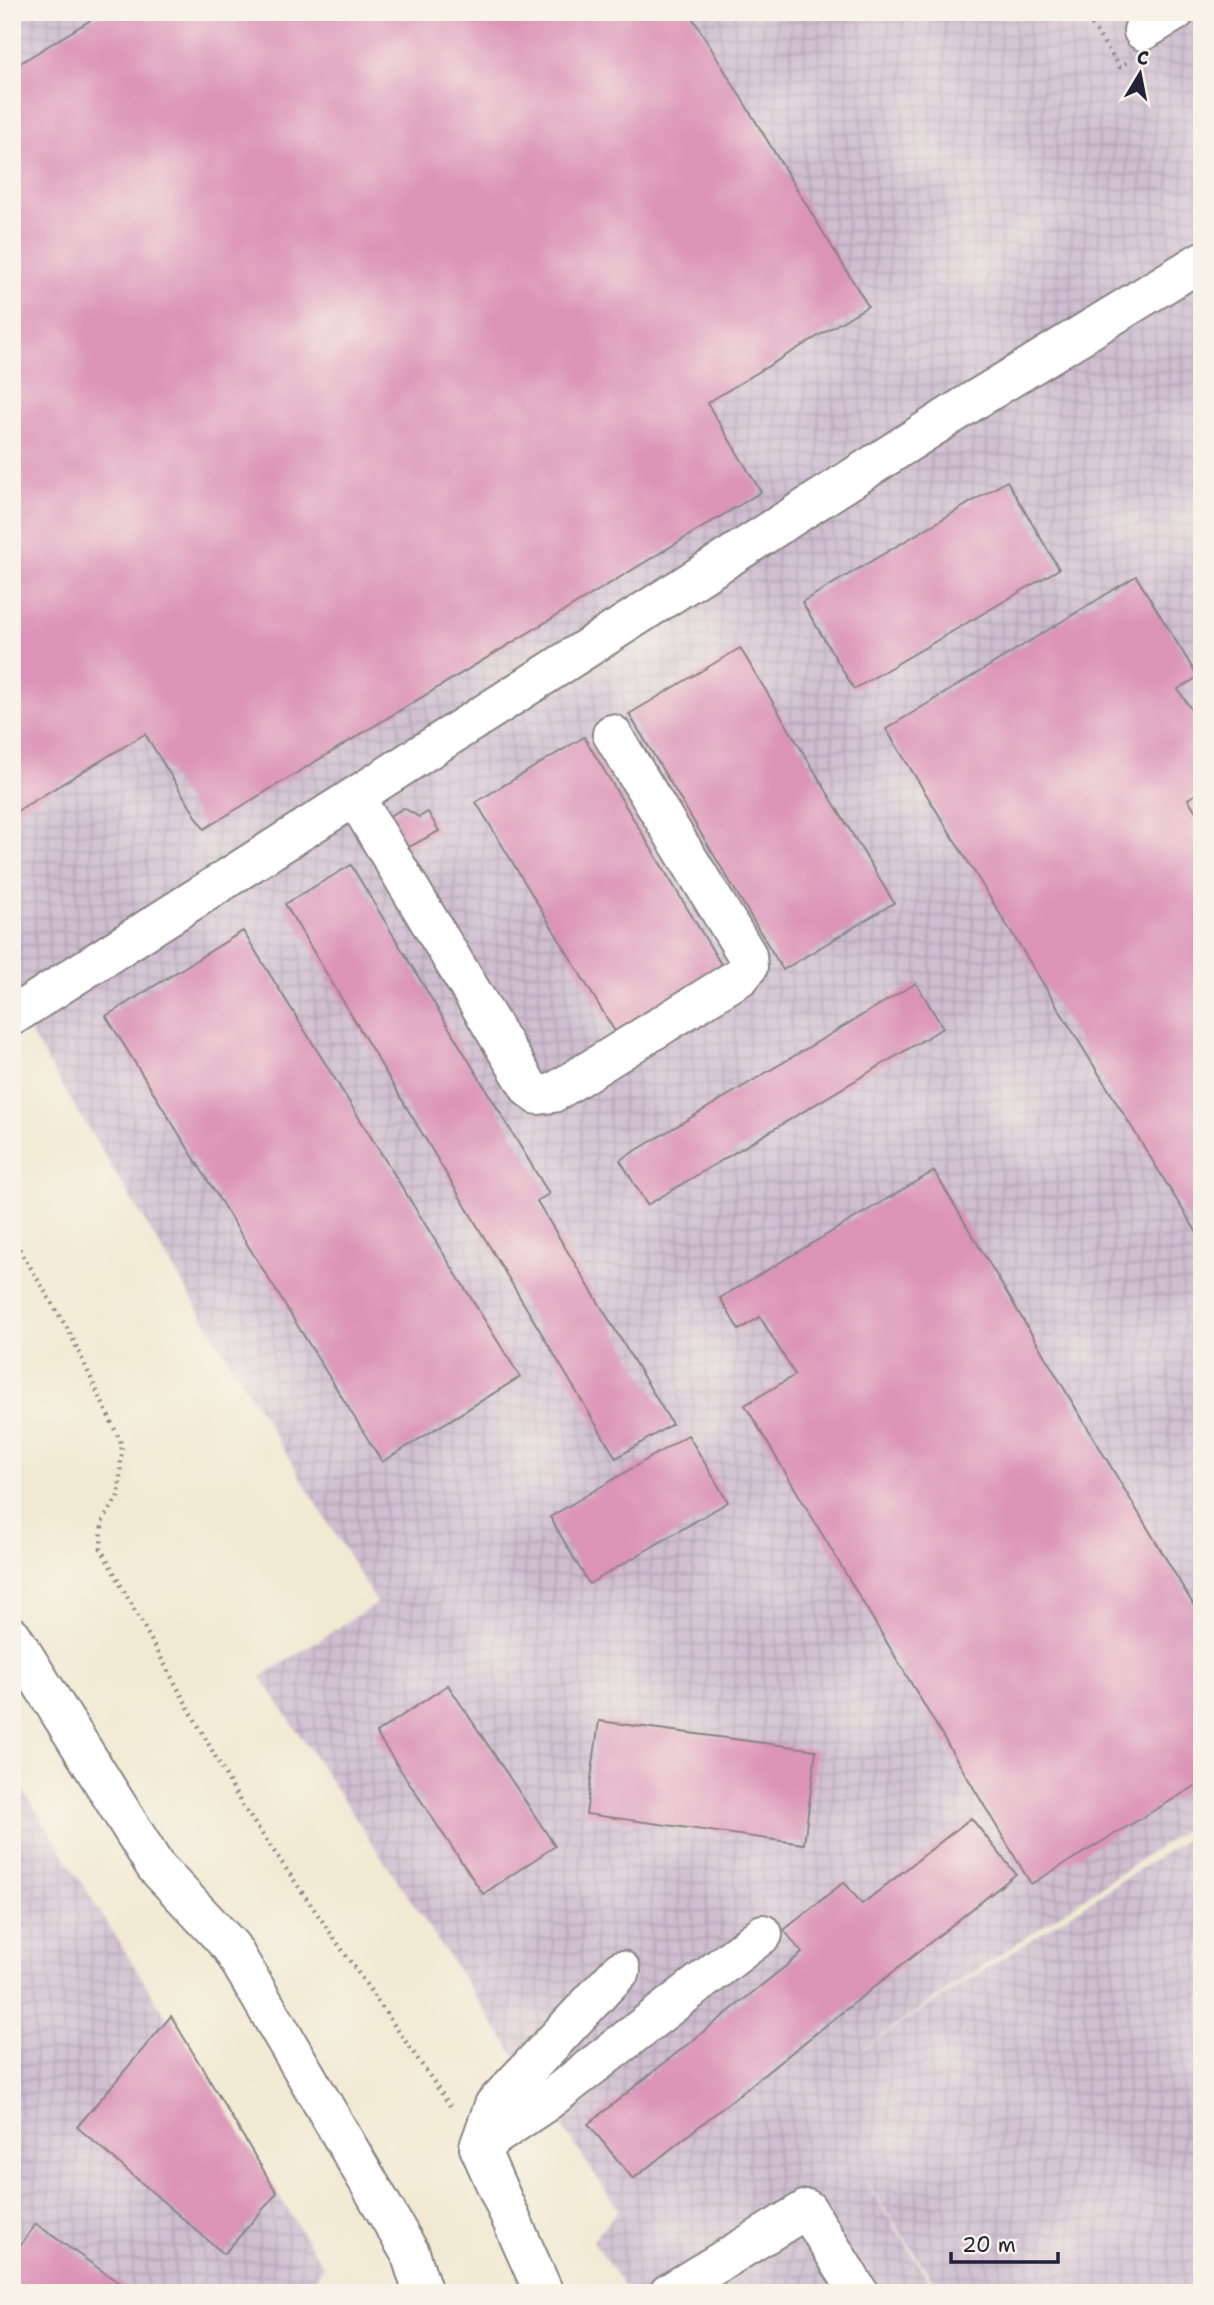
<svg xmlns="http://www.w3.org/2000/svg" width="1214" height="2305" viewBox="0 0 1214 2305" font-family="'Shantell Sans',sans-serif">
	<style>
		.industrial { fill: url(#industrial-grid) }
		.building { fill: #db93b7 }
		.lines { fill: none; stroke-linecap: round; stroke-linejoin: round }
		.minor-casing { stroke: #8a8686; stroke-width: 42 }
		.path { stroke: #8a8686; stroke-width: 4.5; stroke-dasharray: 2 5; stroke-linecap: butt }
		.minor { stroke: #fff; stroke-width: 38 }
	</style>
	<defs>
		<pattern id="industrial-grid" width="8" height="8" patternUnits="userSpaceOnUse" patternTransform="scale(1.75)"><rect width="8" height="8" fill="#cfbdd0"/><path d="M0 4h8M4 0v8" fill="none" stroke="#b1a2b4"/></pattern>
	</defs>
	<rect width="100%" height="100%" fill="#f7f3e8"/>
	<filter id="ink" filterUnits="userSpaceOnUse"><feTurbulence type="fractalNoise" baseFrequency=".0143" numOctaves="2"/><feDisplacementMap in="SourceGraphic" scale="14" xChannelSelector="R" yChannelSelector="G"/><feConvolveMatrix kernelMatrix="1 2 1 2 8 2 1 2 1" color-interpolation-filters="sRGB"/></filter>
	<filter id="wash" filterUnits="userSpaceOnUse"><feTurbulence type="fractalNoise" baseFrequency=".00686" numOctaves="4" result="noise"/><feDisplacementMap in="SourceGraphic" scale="28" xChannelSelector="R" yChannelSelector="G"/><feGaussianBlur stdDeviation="1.57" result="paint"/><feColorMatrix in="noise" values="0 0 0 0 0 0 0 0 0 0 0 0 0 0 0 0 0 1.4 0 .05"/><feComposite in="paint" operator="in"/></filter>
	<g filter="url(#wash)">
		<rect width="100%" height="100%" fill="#f1e9d2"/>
		<g class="industrial">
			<polygon points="12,12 1202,12 1202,1818 848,2058 1202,1829 1202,2293 941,2293 849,2155 937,2293 628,2293 593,2241 618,2209 261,1677 377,1603 26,1026 12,1021"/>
			<polygon points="12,1772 323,2266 304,2293 12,2293"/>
		</g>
		<g id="blocks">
			<g class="building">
				<polygon points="104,12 689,12 868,306 707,403 761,492 204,829 145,734 12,814 12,68"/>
				<polygon points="1007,481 1059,569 854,689 802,602"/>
				<polygon points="1136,576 1198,677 1178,689 1202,727 1202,790 1188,799 1202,821 1202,1241 886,729"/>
				<polygon points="740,648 894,903 783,970 629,714"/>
				<polygon points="584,737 728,976 620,1040 476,802"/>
				<polygon points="404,808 419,817 428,812 439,831 400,852 383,820"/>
				<polygon points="351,865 549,1194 537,1201 672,1424 616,1458 285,904"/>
				<polygon points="243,931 520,1377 382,1462 106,1016"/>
				<polygon points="916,983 943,1028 647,1205 620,1160"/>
				<polygon points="934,1171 1202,1619 1202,1782 1031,1884 745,1405 795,1375 760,1317 739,1330 720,1298"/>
				<polygon points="688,1435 728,1502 589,1584 550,1517"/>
				<polygon points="448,1685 555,1846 483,1894 376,1733"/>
				<polygon points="599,1721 816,1750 804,1844 586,1814"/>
				<polygon points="971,1818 1016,1874 633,2179 588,2124 802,1953 784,1930 844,1882 862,1904"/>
				<polygon points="171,2016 277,2193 224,2254 77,2127"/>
				<polygon points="36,2224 133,2293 12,2293 12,2257"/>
			</g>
		</g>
	</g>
	<g filter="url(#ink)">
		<use href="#blocks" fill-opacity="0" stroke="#8a8686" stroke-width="2"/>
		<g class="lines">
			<g class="minor-casing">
				<g id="minor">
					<polyline points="1143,31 1175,12"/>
					<polyline points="355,797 530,1089 538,1095 553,1093 741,976 748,967 747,955 612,734"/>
					<polyline points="12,1016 970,403 1202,261"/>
					<polyline points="12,1636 155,1866 231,1947 410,2253 423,2293"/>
					<polyline points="479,2147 546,2102 763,1934"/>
					<polyline points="544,2293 479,2147 494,2105 621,1970"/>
					<polyline points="669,2293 807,2209 859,2293"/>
				</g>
			</g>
			<g class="path">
				<polyline points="1102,12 1089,21 1120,67 1127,63"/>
				<polyline points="12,1237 70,1333 122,1445 119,1495 102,1522 101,1549 242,1805 453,2110"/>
			</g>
			<use href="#minor" class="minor"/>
		</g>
	</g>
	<rect width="1214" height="2305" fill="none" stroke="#f7f3e8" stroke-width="42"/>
	<g transform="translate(1140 74) rotate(10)" stroke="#f7f3e8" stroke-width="5" paint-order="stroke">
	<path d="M0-5L12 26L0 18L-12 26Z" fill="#22223b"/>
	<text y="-10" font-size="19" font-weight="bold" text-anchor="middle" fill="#22223b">С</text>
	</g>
	<path d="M951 2252v10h107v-10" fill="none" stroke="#22223b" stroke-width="3.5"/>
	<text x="962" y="2252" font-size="21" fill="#22223b" stroke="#f7f3e8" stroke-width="5" paint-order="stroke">20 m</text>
</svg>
